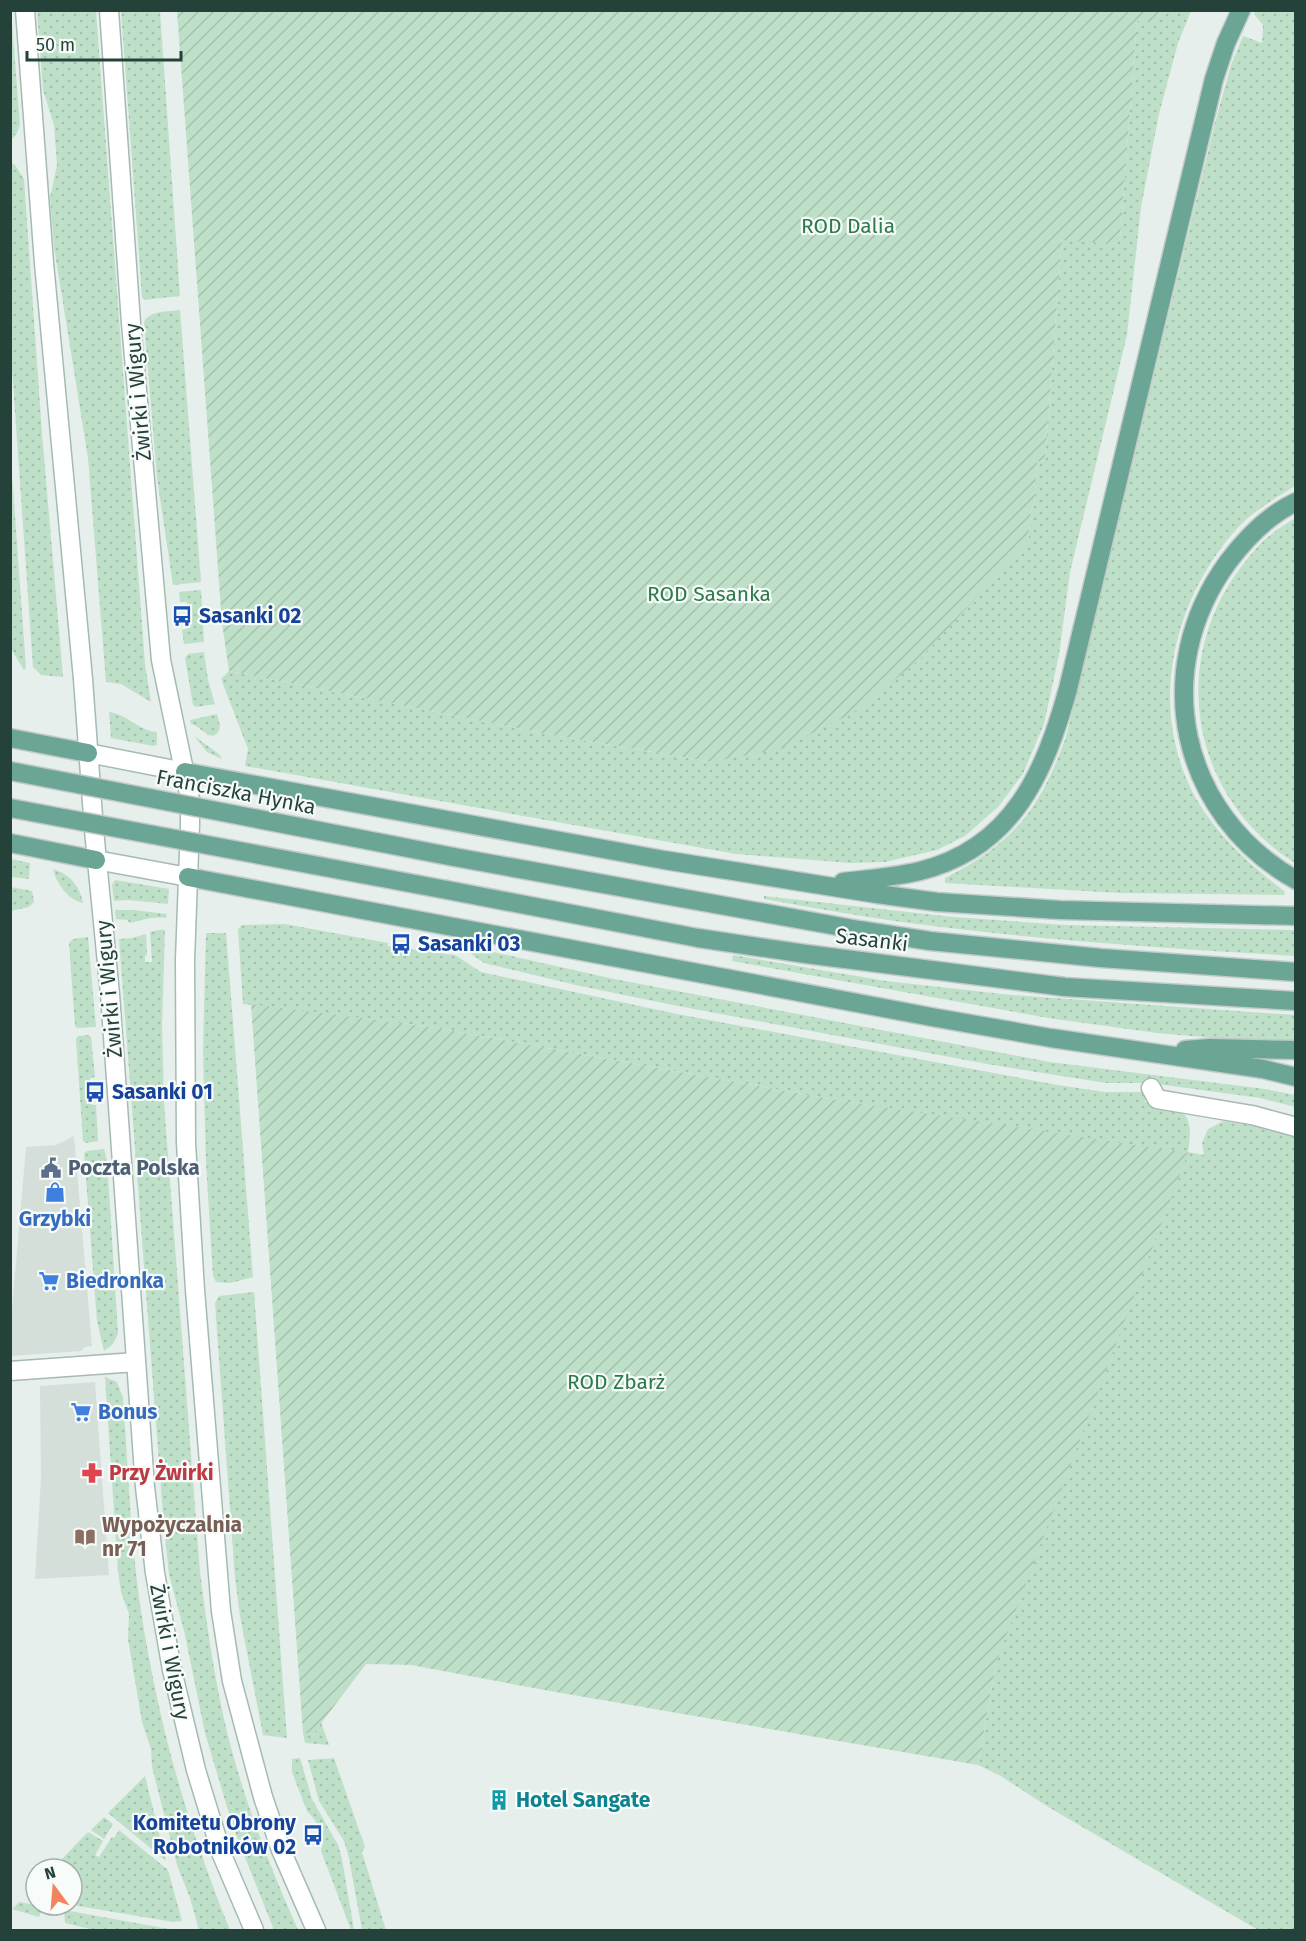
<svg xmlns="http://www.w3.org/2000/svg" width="1306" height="1941" viewBox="0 0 1306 1941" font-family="'Fira Sans',sans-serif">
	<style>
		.built { fill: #d4dfda }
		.grass { fill: url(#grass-dots) }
		.garden { fill: url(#garden-furrows) }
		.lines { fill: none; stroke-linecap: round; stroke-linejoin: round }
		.street-casing { stroke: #a8b8b2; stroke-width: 21 }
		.secondary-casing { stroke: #a4bbb3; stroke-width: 21 }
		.primary-casing { stroke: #c2cac8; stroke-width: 21 }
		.street { stroke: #fff; stroke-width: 18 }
		.secondary { stroke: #fff; stroke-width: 18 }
		.primary { stroke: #6aa596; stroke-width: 18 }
		.primary-bridge-casing { stroke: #c2cac8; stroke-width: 21; stroke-linecap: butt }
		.primary-bridge { stroke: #6aa596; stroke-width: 18 }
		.labels { text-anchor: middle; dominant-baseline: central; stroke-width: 4.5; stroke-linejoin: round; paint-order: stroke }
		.park-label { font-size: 21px; fill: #2d7a4b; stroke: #f7fbf9 }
		.street-label { font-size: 21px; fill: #24423a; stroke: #f7fbf9 }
		.transit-label { font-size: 21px; font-weight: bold; fill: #164399; stroke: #f7fbf9; text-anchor: start }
		.service-label { font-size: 21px; font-weight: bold; fill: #4e5e75; stroke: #f7fbf9; text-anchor: start }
		.shop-label { font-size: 21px; font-weight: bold; fill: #366cbe; stroke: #f7fbf9; text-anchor: start }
		.health-label { font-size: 21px; font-weight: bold; fill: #be3a42; stroke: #f7fbf9; text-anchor: start }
		.education-label { font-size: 21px; font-weight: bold; fill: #785e54; stroke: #f7fbf9; text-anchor: start }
		.culture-label { font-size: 21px; font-weight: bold; fill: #0d838f; stroke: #f7fbf9; text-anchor: start }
	</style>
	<defs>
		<pattern id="grass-dots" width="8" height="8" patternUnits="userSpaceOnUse" patternTransform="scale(1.5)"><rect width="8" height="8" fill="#bfe0c8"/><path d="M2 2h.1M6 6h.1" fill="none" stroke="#a4c1ad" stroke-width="1.8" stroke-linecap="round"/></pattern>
		<pattern id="garden-furrows" width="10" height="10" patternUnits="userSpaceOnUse" patternTransform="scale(1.5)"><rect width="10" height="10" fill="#bfe0c8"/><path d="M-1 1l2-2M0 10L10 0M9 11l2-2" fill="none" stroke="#a4c1ad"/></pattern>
	</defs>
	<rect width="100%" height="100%" fill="#e6efeb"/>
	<g class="built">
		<polygon points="74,1136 92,1346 84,1347 82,1351 11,1356 11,1321 26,1147 56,1145"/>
		<polygon points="95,1382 109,1575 35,1579 41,1479 40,1386"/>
	</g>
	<g class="grass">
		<polygon points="11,10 20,125 17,133 11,140"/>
		<polygon points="37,11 96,11 145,664 151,702 121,684 106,682 88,458 54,247 50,198 57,165 54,125 43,90"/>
		<polygon points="121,11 160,11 180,296 144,300 142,297"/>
		<polygon points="1160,11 1191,11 1178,43 1159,114 1141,207 1127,335 1070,572 1059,655 1044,724 1023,774 998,807 965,836 937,850 885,862 851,863 736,854 245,766 248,749 221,679 229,671 547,734 711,762 1028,541 1031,511 1034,505 1037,462 1045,459 1062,239 1116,244 1120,239 1137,20 1158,22"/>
		<path d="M1256,11H1295V486C1274,499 1250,513 1234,532C1173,602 1149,705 1192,791C1214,833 1248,863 1284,891L1285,895L1120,893L945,883V878C1014,843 1040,809 1066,737L1215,123L1231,65L1243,36L1262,43L1263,25L1254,14Z"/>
		<polygon points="11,163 15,165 24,179 42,433 63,677 41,675 33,667 11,355"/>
		<path d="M180,310L201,582L173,585L157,478L144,322C150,310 168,312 180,310Z"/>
		<polygon points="10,447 26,668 24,670 11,649"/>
		<path d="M1295,518V863C1195,801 1168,670 1236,574C1247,559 1258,544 1273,533C1280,527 1288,523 1295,518Z"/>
		<polygon points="201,590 204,642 184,644 182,630 189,628 187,602 180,602 179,592"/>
		<polygon points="204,652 208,680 215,704 196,707 193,705 185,658 188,654"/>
		<path d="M109,712C127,714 137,730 157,732V745L153,746L111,738Z"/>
		<path d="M217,714C219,723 224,731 213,736C204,735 200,726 191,724L190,720Z"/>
		<polygon points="194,736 219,754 222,759 207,752"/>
		<polygon points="11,859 30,863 29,879 11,877"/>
		<path d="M53,869C71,875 79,885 83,903C69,901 56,883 53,869Z"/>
		<polygon points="115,880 169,889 168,904 128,900 114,901 112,885"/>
		<polygon points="11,887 32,891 34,902 29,907 11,911"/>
		<path d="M764,896L953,917L1066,925L1295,930V956C1164,948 1033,940 902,922C856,916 810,907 764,899Z"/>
		<path d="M115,910H134L167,914L166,918C153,916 142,920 130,923L127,920L116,919Z"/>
		<path d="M285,924L388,943V946L455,955L481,972L677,1014L1058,1085L1105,1092H1146L1145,1102C1183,1108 1195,1110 1188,1152L1204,1155L1202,1143L1208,1129L1224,1121L1251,1125L1295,1136V1930H1258L1050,1808L999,1775L978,1765L996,1663L984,1123L830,1099L425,1026L243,1004L238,929L242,925Z"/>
		<path d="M158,930H165L162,1024L164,1103L200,1572C207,1627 215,1682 228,1736C245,1803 270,1867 298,1930H274L233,1827L205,1733L185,1635L169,1574L164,1528L119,939L132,938L146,934L147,955L145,956V962H152L150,932Z"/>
		<polygon points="206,933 226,933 253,1277 230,1283 216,1282 213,1276 206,1163 203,1050"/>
		<polygon points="88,937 96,1027 77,1028 75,1026 69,943 73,939"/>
		<polygon points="457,944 614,979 1050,1062 1265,1089 1295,1095 1295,1107 1260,1098 1150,1083 1106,1083 987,1064 678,1006 580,986 484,963"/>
		<polygon points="733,955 886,981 1011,995 1295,1015 1295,1045 1157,1033 1048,1018 732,961"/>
		<polygon points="89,1035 91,1037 95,1077 90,1078 92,1105 96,1105 98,1139 98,1141 86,1143 83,1141 76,1039 78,1036"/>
		<polygon points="104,1149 107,1160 118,1334 113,1344 104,1351 97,1321 84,1153 87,1151"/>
		<polygon points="254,1292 287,1738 263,1735 240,1616 235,1578 215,1303 219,1296"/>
		<path d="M105,1377L117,1382L123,1398C128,1464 130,1531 139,1597C156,1716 185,1819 230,1930H199L190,1898L177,1865L152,1767L151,1749L142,1722L128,1639L129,1614L121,1592L118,1571Z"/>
		<polygon points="321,1722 329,1745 305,1743 303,1733 313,1734"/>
		<polygon points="300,1758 312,1799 338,1845 342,1859 354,1930 351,1930 321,1851 323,1842 315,1820 307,1811 292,1772 292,1759"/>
		<polygon points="334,1758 365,1847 362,1852 386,1930 362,1930 349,1858 344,1841 319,1801 308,1760"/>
		<polygon points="145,1776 166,1861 108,1813"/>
		<polygon points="104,1817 113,1824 104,1839 91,1830"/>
		<polygon points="119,1830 168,1870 182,1921 173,1922 72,1905 72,1869 61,1869 60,1861 88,1832 103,1841 95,1855 99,1857 112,1837 114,1838"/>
		<polygon points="19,1902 57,1909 57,1916 41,1912 39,1917 12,1909"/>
		<polygon points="64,1910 169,1929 184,1929 184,1930 94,1930 65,1923"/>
	</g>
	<g class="garden">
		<polygon points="177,11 1160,11 1159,22 1137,21 1120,239 1117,244 1062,240 1045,459 1037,462 1034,505 1031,511 1028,541 918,661 853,713 780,749 711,762 547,734 229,671 222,623"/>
		<polygon points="251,1004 425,1026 830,1099 1188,1153 996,1663 978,1765 550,1691 411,1665 366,1664 313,1734 303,1733"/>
	</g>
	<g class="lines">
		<g class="street-casing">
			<g id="street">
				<polyline points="1151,1088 1157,1099 1252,1115 1296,1127"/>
				<polyline points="10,1371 136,1362"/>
			</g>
		</g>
		<g class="secondary-casing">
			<g id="secondary">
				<polyline points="25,10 44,263 83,679 94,830 110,994 145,1487 155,1573 172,1670 196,1770 222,1855 254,1930"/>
				<polyline points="109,10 131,323 161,660 190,799 190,824 185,960 186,1143 195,1290 221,1611 232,1681 263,1797 281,1850 316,1930"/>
				<polyline points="88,753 185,772"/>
				<polyline points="96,860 188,877"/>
			</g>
		</g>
		<g class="primary-casing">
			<g id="primary">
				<path d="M1296,502C1268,515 1246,538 1228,562C1149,670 1179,814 1296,880"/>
				<polyline points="10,738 88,753"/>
				<polyline points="185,772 664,860 877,894 937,902 1060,910 1296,916"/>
				<polyline points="10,843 96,860"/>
				<polyline points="454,857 859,930 930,941 1101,958 1296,972"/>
				<polyline points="188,877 937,1018 1051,1038 1263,1069 1296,1077"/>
				<path d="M843,882C869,879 895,877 920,871C1013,848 1045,772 1068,689L1214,79L1226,43L1241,10"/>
				<polyline points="447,890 698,938 806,954 1065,987 1296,1001"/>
				<polyline points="1185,1050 1210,1048 1296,1050"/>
			</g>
		</g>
		<use href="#street" class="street"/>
		<use href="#secondary" class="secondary"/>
		<use href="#primary" class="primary"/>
		<g class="primary-bridge-casing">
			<g id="primary-bridge">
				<polyline points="10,771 454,857"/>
				<polyline points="10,808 447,890"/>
			</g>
		</g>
		<use href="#primary-bridge" class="primary-bridge"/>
	</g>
	<defs>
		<g id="bus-bare" transform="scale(1.62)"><path d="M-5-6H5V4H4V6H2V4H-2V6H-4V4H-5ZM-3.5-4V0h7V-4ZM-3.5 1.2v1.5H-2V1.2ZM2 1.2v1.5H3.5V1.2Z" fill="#1a4fb4" stroke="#f7fbf9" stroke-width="2.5" paint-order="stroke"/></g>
		<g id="civic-bare" transform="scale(1.62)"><path d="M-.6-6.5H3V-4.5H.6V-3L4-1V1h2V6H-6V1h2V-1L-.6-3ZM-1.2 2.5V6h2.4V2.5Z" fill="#5c6f8a" stroke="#f7fbf9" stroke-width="2.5" paint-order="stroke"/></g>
		<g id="shop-bare" transform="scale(1.62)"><path d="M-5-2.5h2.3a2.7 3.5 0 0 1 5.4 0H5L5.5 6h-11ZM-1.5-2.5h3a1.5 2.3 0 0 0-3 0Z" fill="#3f7fe0" stroke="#f7fbf9" stroke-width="2.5" paint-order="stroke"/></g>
		<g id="supermarket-bare" transform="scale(1.62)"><path d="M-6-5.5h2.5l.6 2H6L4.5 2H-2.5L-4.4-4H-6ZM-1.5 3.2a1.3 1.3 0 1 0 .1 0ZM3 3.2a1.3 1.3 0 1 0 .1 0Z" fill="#3f7fe0" stroke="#f7fbf9" stroke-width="2.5" paint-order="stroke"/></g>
		<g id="pharmacy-bare" transform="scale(1.62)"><path d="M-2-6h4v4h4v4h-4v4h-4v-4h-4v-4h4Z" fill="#e0444e" stroke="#f7fbf9" stroke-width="2.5" paint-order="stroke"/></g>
		<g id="library-bare" transform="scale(1.62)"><path d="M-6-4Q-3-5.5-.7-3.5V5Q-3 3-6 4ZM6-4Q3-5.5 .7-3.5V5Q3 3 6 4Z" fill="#8d6e63" stroke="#f7fbf9" stroke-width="2.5" paint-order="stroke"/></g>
		<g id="building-bare" transform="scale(1.62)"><path d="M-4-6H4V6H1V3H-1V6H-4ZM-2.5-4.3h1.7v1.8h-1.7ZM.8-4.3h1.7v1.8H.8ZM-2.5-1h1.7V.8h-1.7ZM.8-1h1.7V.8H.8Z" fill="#0f9aa8" stroke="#f7fbf9" stroke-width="2.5" paint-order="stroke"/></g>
	</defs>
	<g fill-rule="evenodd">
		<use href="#bus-bare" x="182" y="616"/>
		<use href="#bus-bare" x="401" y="944"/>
		<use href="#bus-bare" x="95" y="1092"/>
		<use href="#civic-bare" x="51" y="1168"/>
		<use href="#shop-bare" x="55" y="1192"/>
		<use href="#supermarket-bare" x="49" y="1281"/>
		<use href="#supermarket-bare" x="81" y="1412"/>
		<use href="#pharmacy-bare" x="92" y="1473"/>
		<use href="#library-bare" x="85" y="1537"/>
		<use href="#building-bare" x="499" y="1800"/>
		<use href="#bus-bare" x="313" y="1835"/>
	</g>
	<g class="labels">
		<g class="park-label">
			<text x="848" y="226">ROD Dalia</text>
			<text x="709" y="594">ROD Sasanka</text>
			<text x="616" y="1382">ROD Zbarż</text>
		</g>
		<g class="street-label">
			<text transform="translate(138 392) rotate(-95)">Żwirki i Wigury</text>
			<text transform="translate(236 792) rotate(11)">Franciszka Hynka</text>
			<text transform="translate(872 940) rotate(7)">Sasanki</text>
			<text transform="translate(109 989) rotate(-95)">Żwirki i Wigury</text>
			<text transform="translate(170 1652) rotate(79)">Żwirki i Wigury</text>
		</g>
		<g class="transit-label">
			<text x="199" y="616">Sasanki 02</text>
			<text x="418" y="944">Sasanki 03</text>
			<text x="112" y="1092">Sasanki 01</text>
			<text x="296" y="1823" text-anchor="end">Komitetu Obrony<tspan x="296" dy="24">Robotników 02</tspan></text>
		</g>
		<g class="service-label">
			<text x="68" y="1168">Poczta Polska</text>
		</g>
		<g class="shop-label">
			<text x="55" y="1219" text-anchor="middle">Grzybki</text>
			<text x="66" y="1281">Biedronka</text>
			<text x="98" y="1412">Bonus</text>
		</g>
		<g class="health-label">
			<text x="109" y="1473">Przy Żwirki</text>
		</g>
		<g class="education-label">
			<text x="102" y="1525">Wypożyczalnia<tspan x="102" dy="24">nr 71</tspan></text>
		</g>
		<g class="culture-label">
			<text x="516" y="1800">Hotel Sangate</text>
		</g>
	</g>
	<rect width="1306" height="1941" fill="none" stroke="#24423a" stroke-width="24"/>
	<g transform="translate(54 1887) rotate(344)"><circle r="28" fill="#f7fbf9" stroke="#a3b1ad" stroke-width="1.5"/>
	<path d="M0-4.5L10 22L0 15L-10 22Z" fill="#f4845f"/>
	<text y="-9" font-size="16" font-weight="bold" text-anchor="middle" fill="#24423a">N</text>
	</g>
	<path d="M27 51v9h154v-9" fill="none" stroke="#24423a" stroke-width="3"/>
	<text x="36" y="51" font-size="18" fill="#24423a" stroke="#f7fbf9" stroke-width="4.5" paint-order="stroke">50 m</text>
</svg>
